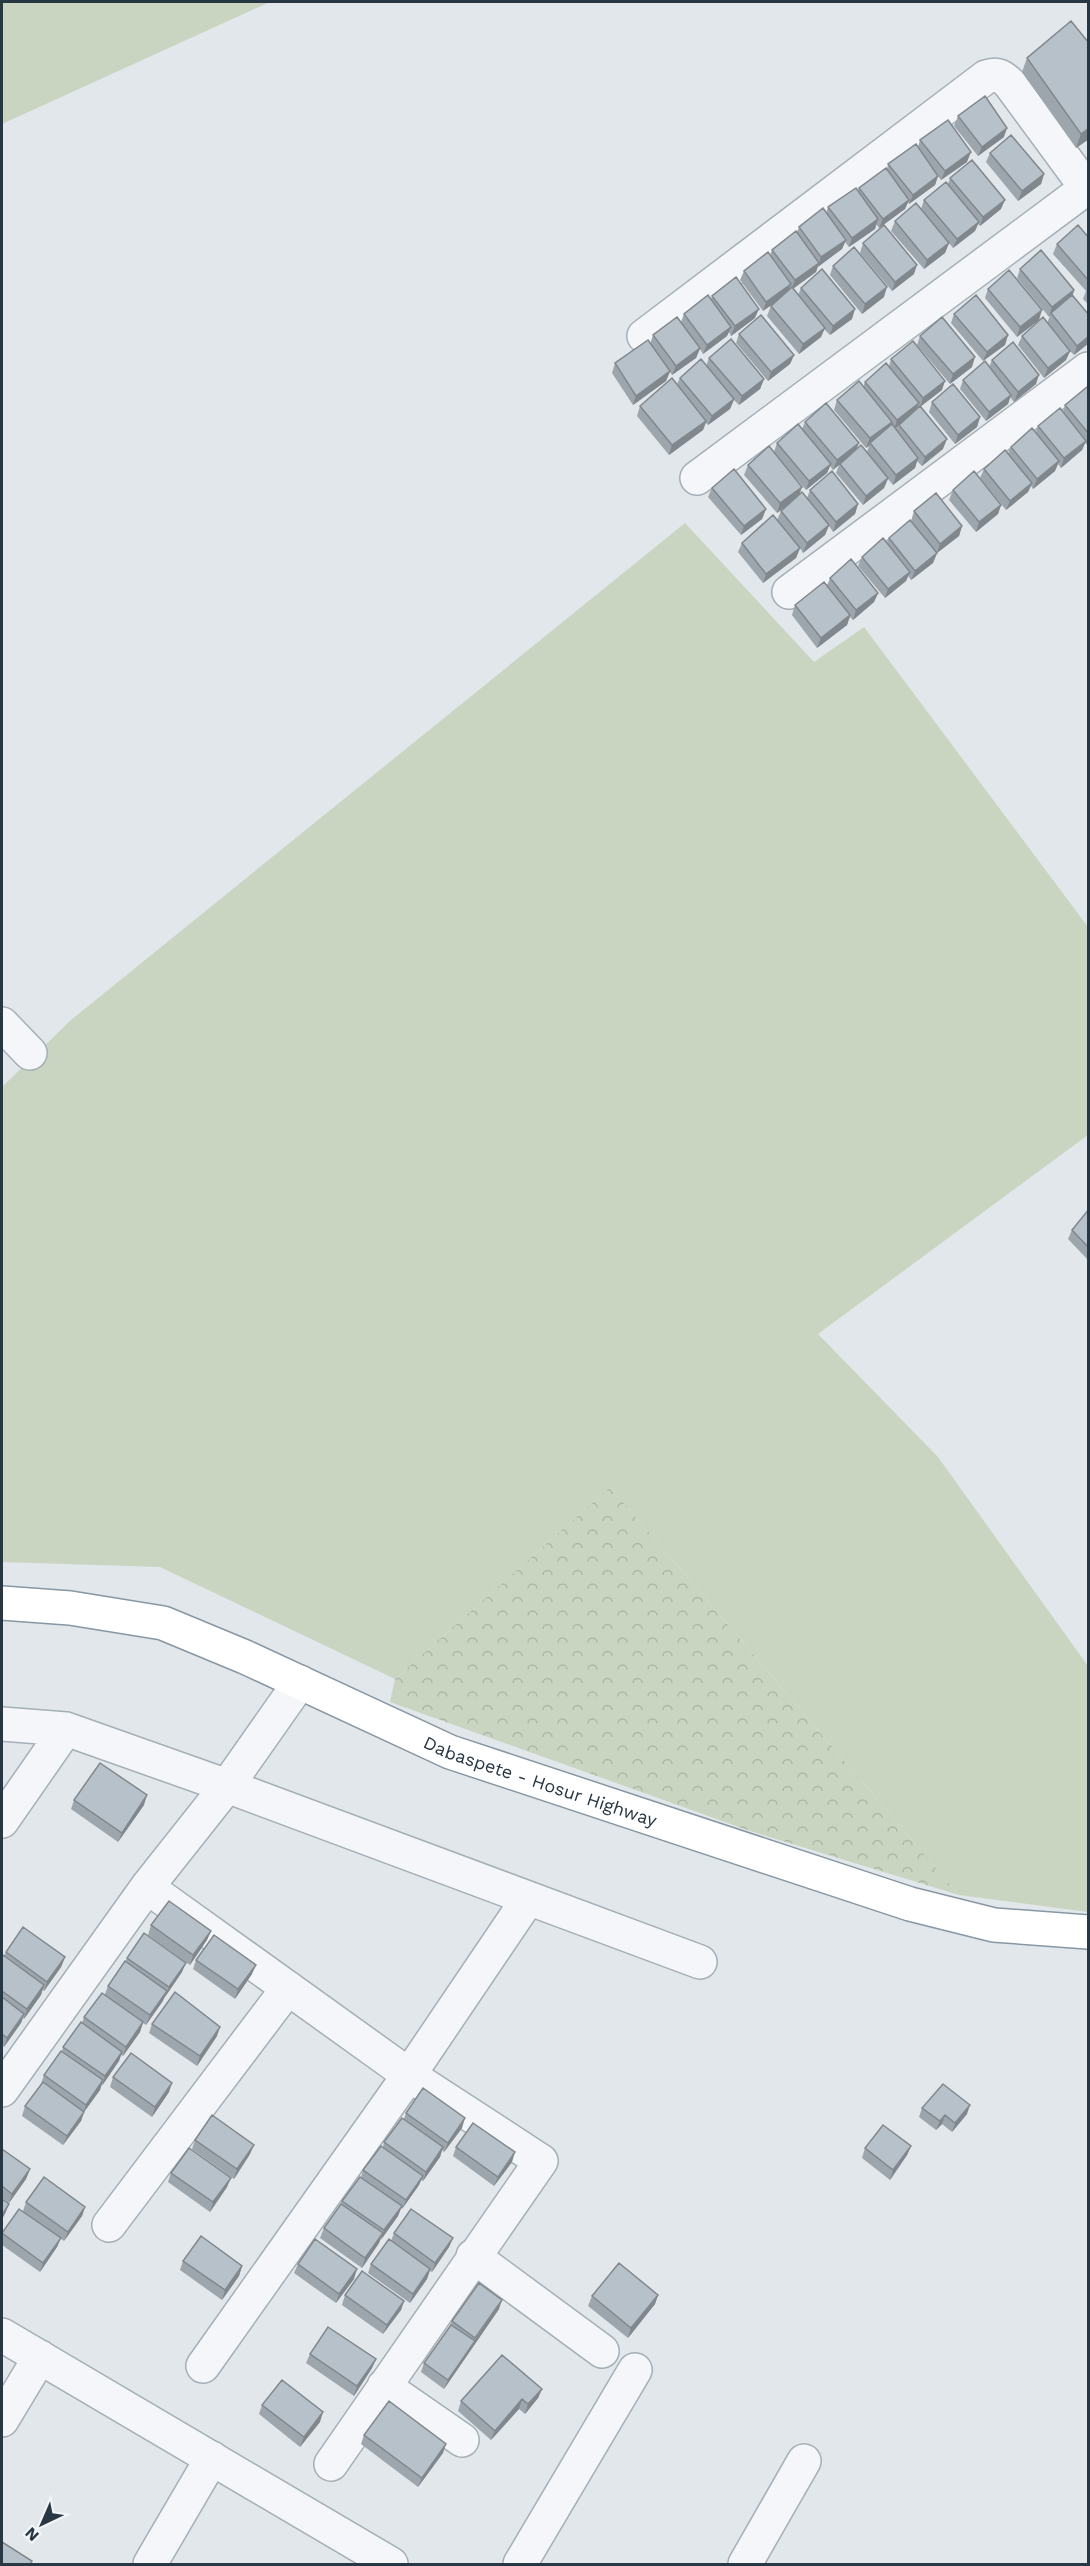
<svg xmlns="http://www.w3.org/2000/svg" width="1090" height="2566" viewBox="0 0 1090 2566" font-family="'Work Sans',sans-serif">
<defs>
<pattern id="forest-crowns" width="20" height="18" patternUnits="userSpaceOnUse" patternTransform="scale(1.5)"><rect width="20" height="18" fill="#cad5c1"/><path d="M2 6a3 3 0 1 1 6 0M12 15a3 3 0 1 1 6 0" fill="none" stroke="#aeb7a7"/></pattern>
</defs>
<rect width="100%" height="100%" fill="#e1e7eb"/>
<path fill="#cad5c1" d="M2,2h268l-268,122z
M685,523l129,139 50,-35 224,300v208l-270,199 120,123 150,209v246l-129,-17 -349,-408 -215,192 -235,-112 -158,-5v-475l69,-67z"/>
<path fill="url(#forest-crowns)" d="M610,1487l349,408 -209,-64 -360,-129 5,-23z"/>
<g fill="none" stroke-linecap="round" stroke-linejoin="round">
<defs>
<path id="minor" d="M644,336l342,-259c11,-4 16,-1 24,7l78,106
M697,478l391,-291
M789,592l299,-223
M2,1024l28,29
M2,1724l64,5 161,57 473,176
M2,1821l64,-92
M147,1887l262,188 132,86 -210,303
M2,2090l145,-203 80,-101 73,-104
M109,2225l179,-237
M473,2256l129,95
M2,2335l389,229
M203,2366l206,-291 119,-176
M384,2386l78,54
M2,2420l38,-63
M150,2564l62,-106
M520,2564l115,-194
M745,2564l59,-103"/>
<g id="highway">
<path id="s1" d="M2,1603l68,5 93,15 82,34 205,95 460,152 84,21 94,7"/>
</g>
</defs>
<use href="#minor" stroke="#a5afb6" stroke-width="36"/>
<use href="#highway" stroke="#8797a3" stroke-width="36"/>
<use href="#minor" stroke="#f4f6f9" stroke-width="33"/>
<use href="#highway" stroke="#fff" stroke-width="33"/>
</g>
<path fill="#9da6ad" d="M1027,58l62,81 -13,9 -54,-76z
M958,116l46,21 -26,19 -24,-30z
M920,140l47,22 -26,18 -3,-4 -3,9 -26,19 -1,-2 -3,7 -26,19 -3,-4 -1,5 -26,18 -4,-5 -3,7 -24,17 -2,6 -23,17 5,6 3,-7 51,31 -22,16 -6,-6 -3,8 -22,17 -32,-38 4,-10 3,-3 -11,8 -23,-31 4,-9 26,-16 2,-5 25,-18 2,-5 27,-14 2,-6 30,-17 1,-2 28,-19 1,-5 30,-17z
M990,153l54,21 -3,10 -23,17 -32,-39z
M950,178l51,31 -21,17 -2,-2 -3,7 -22,17 -4,-5 -4,10 -21,16 -33,-38 4,-10 26,-12 3,-9 24,-16z
M1089,238v67l-6,-6 3,-8 -33,-37 4,-10z
M863,243l51,31 -22,17 -32,-38z
M833,266l51,31 -22,17 -32,-39z
M1020,269l54,21 -1,5 16,20v28l-15,12 -4,-4 -4,9 -22,18 -26,-33 4,-9 25,-13 3,-7 -1,1 -32,-39z
M988,289l51,31 -22,17 -32,-39z
M712,296l43,22 -24,18 -2,-4 -2,4 -24,18 -3,-5 -4,9 -24,17 -2,-3 -4,9 -33,24 -21,-32 3,-10 35,-19 3,-9 28,-13 3,-8 27,-15z
M954,314l54,21 -3,10 -22,16 -32,-38z
M739,334l55,21 -4,9 -22,17 -32,-38z
M920,336l52,31 -22,17 -33,-39z
M709,358l55,21 -4,10 -21,16 -5,-5 -4,9 -22,16 -2,-2 -3,7 -34,25 -32,-39 3,-10 37,-22 3,-6 26,-12z
M891,359l51,31 -21,16 22,43 -21,17 -5,-5 -2,7 -22,17 -5,-6 -4,9 -21,17 -27,-32 3,-8 -6,5 -3,-4 -3,7 -21,17 -21,-24 14,29 8,3 3,-8 48,14 -3,10 -22,18 -4,-6 -4,9 -22,18 -3,-5 -4,10 -33,25 -25,-31 4,-9 35,-23 4,-9 10,-9 -14,11 -33,-38 4,-10 26,-13 3,-9 25,-14 3,-7 52,27 10,3 2,-6 -3,2 -32,-38 3,-10 26,-13 2,-5 24,-16z
M992,360l44,24 -22,18 -4,-5 -2,7 -22,17 -26,-32 3,-9 26,-13z
M1089,389v58l-4,-4 -3,7 -21,18 -3,-4 -3,7 -22,18 -2,-3 -3,6 -22,18 -26,-32 4,-9 24,-16 3,-6 25,-15 2,-6 25,-14 2,-7z
M932,402l48,15 -3,10 -22,17 -26,-32z
M712,488l54,21 -4,10 -21,16 -33,-38z
M953,490l48,15 -3,9 -22,18 -27,-32z
M914,511l48,15 -3,10 -22,17 -4,10 -22,17 -3,-4 -2,5 -21,17 -27,-32 4,-9 25,-14 2,-5 22,-17z
M830,578l48,15 -4,9 -21,18 -3,-3 -3,8 -30,23 -25,-33 3,-10 32,-19z
M1089,1209v52l-21,-22 4,-9z
M74,1800l70,5 -26,37 -47,-33z
M151,1925l60,6 -4,9 -17,25 -42,-30z
M6,1952l59,5 -4,10 -17,24 -2,-1 -1,5 -17,24 -1,-1 -2,5 -17,24 -1,-1 -1,3v-92l2,-1z
M127,1958l55,14 -36,53 -3,-2 -3,9 -17,24 -2,-1 -2,6 -18,25 -1,4 -16,22 -3,9 -18,24 -41,-29 3,-10 16,-22 3,-9 18,-24 1,-4 19,-24 2,-6 21,-23 3,-8 17,-24z
M196,1960l56,14 -17,25 -42,-30z
M152,2024l65,12 -20,30 -48,-33z
M113,2077l56,15 -17,25 -42,-30z
M922,2108l45,6 -15,18 -10,-8 -6,6 -17,-13z
M406,2113l56,15 -18,24 -2,-2 -2,7 -17,24 -2,-1 -2,5 -17,24 -1,-1 -3,8 -18,24 -1,3 -17,25 -42,-30 4,-10 17,-24 1,-3 19,-24 2,-7 20,-23 1,-5 20,-23z
M195,2140l55,14 -16,25 -42,-30z
M911,2146l-4,9 -17,25 -28,-22 3,-10z
M456,2147l56,15 -18,24 -41,-30z
M2,2149l28,20 -4,10 -17,24 -7,-5z
M171,2173l56,14 -17,25 -42,-30z
M26,2202l59,5 -3,9 -18,25 -4,-3 -3,9 -17,25 -38,-27v-12l21,-22z
M394,2233l59,5 -4,9 -17,25 -2,-1 -3,8 -17,24 -42,-30 3,-9 20,-23z
M183,2261l59,5 -3,10 -17,24 -42,-30z
M298,2264l56,15 -18,24 -42,-30z
M345,2295l59,6 -3,9 -18,24 -41,-29z
M658,2295l-3,9 -27,34 -40,-32 4,-10z
M499,2309l-55,80 -23,-17 3,-9 25,-36 3,-6z
M310,2354l66,5 -4,9 -18,28 -48,-33z
M542,2389l-4,9 -13,16 -6,-5 -28,31 -33,-29 3,-10z
M262,2405l58,17 -20,25 -41,-33z
M364,2435l79,18 -25,34 -57,-43z"/>
<path fill="#80878d" d="M1007,128l-3,9 -26,19 4,-9z
M1089,128v11l-13,9 5,-14z
M971,152l-4,10 -26,18 4,-9z
M1044,174l-3,10 -23,17 4,-10z
M938,176l-3,9 -26,19 4,-9z
M909,200l-4,9 -26,19 4,-9z
M1005,200l-4,9 -21,17 3,-9z
M878,219l-3,10 -26,18 3,-9z
M979,222l-4,9 -22,17 4,-9z
M846,240l-4,9 -24,18 3,-10z
M949,243l-4,10 -21,16 3,-9z
M819,263l-3,9 -25,18 4,-10z
M917,265l-3,9 -22,17 3,-9z
M791,284l-4,10 -24,17 3,-9z
M887,287l-3,10 -22,17 3,-10z
M1074,290l-3,10 -20,13 -2,4 3,-10z
M759,309l-4,9 -24,18 4,-10z
M855,309l-3,10 -22,16 3,-9z
M1042,310l-3,10 -22,17 3,-10z
M731,327l-4,9 -24,18 4,-9z
M825,328l-4,9 -22,17 4,-10z
M1008,335l-3,10 -22,16 4,-9z
M1089,336v7l-15,12 3,-9z
M700,348l-4,10 -24,17 4,-9z
M1070,351l-4,9 -22,18 4,-10z
M794,355l-4,9 -22,17 3,-9z
M975,357l-3,10 -22,17 3,-10z
M670,371l-4,10 -33,24 3,-9z
M1039,375l-3,9 -22,18 4,-10z
M764,379l-4,10 -21,16 3,-9z
M945,381l-3,9 -22,17 3,-9z
M1011,395l-3,9 -22,17 3,-9z
M734,399l-4,10 -22,16 4,-9z
M919,403l-4,9 -21,17 3,-9z
M980,417l-3,10 -22,17 3,-9z
M706,421l-3,9 -34,25 3,-10z
M892,422l-4,9 -18,12 -1,3 -3,2 4,-10z
M947,439l-4,10 -21,17 3,-9z
M1086,441l-4,9 -21,18 3,-10z
M859,443l-4,10 -15,11 -1,1 -6,5 4,-10z
M918,458l-3,10 -22,17 3,-10z
M1059,461l-4,10 -22,18 4,-10z
M831,464l-4,9 -21,17 3,-9z
M888,478l-4,10 -21,17 3,-9z
M1032,483l-4,9 -22,18 4,-9z
M802,487l-3,9 -22,17 3,-10z
M858,504l-3,10 -22,18 3,-10z
M1001,505l-3,9 -22,18 3,-10z
M766,509l-4,10 -21,16 3,-9z
M829,525l-4,10 -22,18 4,-10z
M962,526l-3,10 -22,17 3,-9z
M800,548l-4,10 -33,25 3,-9z
M937,553l-4,10 -22,17 4,-9z
M910,572l-4,9 -21,17 3,-9z
M878,593l-4,9 -21,18 3,-10z
M850,615l-3,10 -30,23 4,-10z
M147,1795l-3,10 -26,37 4,-9z
M211,1931l-4,9 -17,25 3,-10z
M65,1957l-4,10 -17,24 3,-9z
M186,1963l-4,9 -17,25 4,-10z
M256,1965l-4,9 -17,25 3,-10z
M44,1985l-3,10 -17,24 3,-10z
M167,1991l-4,10 -17,24 4,-10z
M24,2014l-3,9 -17,24 3,-9z
M143,2022l-3,10 -17,24 3,-9z
M220,2027l-3,9 -20,30 3,-10z
M122,2052l-3,9 -17,25 3,-10z
M103,2080l-3,10 -16,22 -3,9 -18,24 4,-9 16,-22 3,-9z
M172,2083l-3,9 -17,25 3,-10z
M970,2105l-3,9 -15,18 3,-9z
M945,2115l-3,9 -6,6 4,-9z
M465,2118l-3,10 -18,24 4,-9z
M254,2145l-4,9 -16,25 3,-10z
M911,2146l-4,9 -17,25 3,-10z
M443,2147l-3,10 -17,24 3,-9z
M515,2152l-3,10 -18,24 4,-9z
M30,2169l-4,10 -17,24 3,-9z
M423,2176l-4,9 -17,24 4,-9z
M231,2178l-4,9 -17,25 3,-10z
M9,2204l-4,10 -3,5v-4z
M402,2206l-4,10 -17,24 3,-10z
M85,2207l-3,9 -18,25 4,-9z
M383,2233l-4,10 -17,25 3,-10z
M61,2238l-4,9 -17,25 3,-9z
M453,2238l-4,9 -17,25 3,-9z
M242,2266l-3,10 -17,24 3,-10z
M357,2269l-3,10 -18,24 3,-9z
M430,2269l-3,10 -17,24 3,-9z
M658,2295l-3,9 -27,34 3,-10z
M502,2300l-3,9 -55,80 4,-9z
M404,2301l-3,9 -18,24 4,-9z
M376,2359l-4,9 -18,28 3,-10z
M542,2389l-4,9 -13,16 3,-10z
M522,2399l-3,10 -28,31 4,-9z
M323,2412l-3,10 -20,25 4,-10z
M446,2444l-3,9 -25,34 4,-9z"/>
<path fill="#b7c1c9" stroke="#80878d" stroke-width="1.5" d="M1071,21l18,22v85l-8,6 -54,-76z
M985,96l22,32 -25,19 -24,-31z
M948,120l23,32 -26,19 -25,-31z
M1011,135l33,39 -22,17 -32,-38z
M916,144l22,32 -25,19 -25,-31z
M972,160l33,40 -22,17 -33,-39z
M886,168l23,32 -26,19 -24,-31z
M946,182l33,40 -22,17 -33,-39z
M856,188l22,31 -26,19 -24,-31z
M916,203l33,40 -22,17 -32,-39z
M823,208l23,32 -25,17 -22,-30z
M884,225l33,40 -22,17 -32,-39z
M1078,225l11,13v43l-32,-37z
M796,231l23,32 -24,17 -23,-30z
M854,247l33,40 -22,17 -32,-38z
M1041,250l33,40 -22,17 -32,-38z
M768,252l23,32 -25,18 -22,-31z
M822,269l33,40 -22,17 -32,-38z
M1009,270l33,40 -22,17 -32,-38z
M736,277l23,32 -24,17 -23,-30z
M792,287l33,41 -22,16 -32,-38z
M708,295l23,32 -24,18 -23,-31z
M976,295l32,40 -21,17 -33,-38z
M1072,295l17,20v21l-12,10 -26,-33z
M761,315l33,40 -23,17 -32,-38z
M677,317l23,31 -24,18 -23,-31z
M942,317l33,40 -22,17 -33,-38z
M1043,317l27,34 -22,17 -26,-32z
M731,339l33,40 -22,17 -33,-38z
M648,340l22,31 -34,25 -21,-33z
M913,341l32,40 -22,17 -32,-39z
M1013,342l26,33 -21,17 -26,-32z
M701,359l33,40 -22,17 -32,-38z
M985,361l26,34 -22,17 -26,-32z
M886,363l33,40 -22,17 -32,-38z
M672,378l34,43 -34,24 -32,-39z
M859,381l33,41 -22,16 -33,-38z
M953,384l27,33 -22,18 -26,-33z
M1087,387l2,2v45l-24,-29z
M826,403l33,40 -22,17 -32,-38z
M920,406l27,33 -22,18 -26,-32z
M1060,408l26,33 -22,17 -26,-32z
M798,424l33,40 -22,17 -32,-38z
M892,424l26,34 -22,17 -26,-32z
M1032,428l27,33 -22,18 -26,-32z
M861,445l27,33 -22,18 -26,-32z
M769,446l33,41 -22,16 -32,-38z
M1005,450l27,33 -22,18 -26,-32z
M734,469l32,40 -22,17 -32,-38z
M832,471l26,33 -22,18 -26,-32z
M974,471l27,34 -22,17 -26,-32z
M802,492l27,33 -22,18 -26,-32z
M936,493l26,33 -22,18 -26,-33z
M773,515l27,33 -34,26 -24,-31z
M910,520l27,33 -22,18 -26,-33z
M883,538l27,34 -22,17 -26,-32z
M851,559l27,34 -22,17 -26,-32z
M824,582l26,33 -29,23 -26,-33z
M1089,1209v39l-17,-18z
M100,1763l47,32 -25,38 -48,-33z
M169,1901l42,30 -18,24 -42,-30z
M23,1927l42,30 -18,25 -41,-30z
M144,1933l42,30 -17,24 -42,-29z
M214,1935l42,30 -18,24 -42,-29z
M3,1955l41,30 -17,24 -25,-18v-34z
M125,1961l42,30 -17,24 -42,-29z
M175,1992l45,35 -20,29 -48,-32z
M102,1993l41,29 -17,25 -42,-30z
M2,1997l22,17 -17,24 -5,-4z
M81,2022l41,30 -17,24 -42,-29z
M61,2051l42,29 -17,25 -42,-30z
M131,2053l41,30 -17,24 -42,-30z
M43,2082l41,30 -17,24 -42,-30z
M943,2084l27,21 -15,18 -10,-8 -5,6 -18,-13z
M423,2088l42,30 -17,25 -42,-30z
M212,2115l42,30 -17,24 -42,-29z
M402,2118l41,29 -17,25 -42,-30z
M473,2123l42,29 -17,25 -42,-30z
M883,2125l28,21 -18,24 -28,-22z
M381,2146l42,30 -17,24 -43,-30z
M189,2148l42,30 -18,24 -42,-29z
M2,2149l28,20 -18,25 -10,-8z
M44,2177l41,30 -17,25 -42,-30z
M360,2177l42,29 -18,24 -42,-29z
M2,2199l7,5 -7,11z
M341,2204l42,29 -18,25 -41,-30z
M19,2209l42,29 -18,25 -41,-30z
M411,2209l42,29 -18,25 -41,-30z
M201,2236l41,30 -17,24 -42,-29z
M315,2239l42,30 -18,25 -41,-30z
M389,2239l41,30 -17,25 -42,-30z
M619,2263l39,32 -27,33 -39,-32z
M362,2271l42,30 -17,24 -42,-30z
M479,2283l23,17 -27,38 -23,-17z
M451,2325l24,16 -27,39 -24,-17z
M328,2327l48,32 -19,27 -47,-32z
M502,2355l40,34 -14,15 -6,-5 -27,32 -34,-30z
M282,2380l41,32 -19,25 -42,-32z
M389,2401l57,43 -24,34 -58,-43z
M2,2542l30,19 -2,4h-28z"/>
<g text-anchor="middle" dominant-baseline="central" stroke-width="4.5" stroke-linejoin="round" paint-order="stroke">
<g font-size="18" fill="#273744" stroke="#f1f5f8">
<text stroke="none"><textPath href="#s1" startOffset="572">Dabaspete - Hosur Highway</textPath></text>
</g>
</g>
<rect width="1090" height="2566" fill="none" stroke="#273744" stroke-width="6"/>
<g transform="translate(42 2524) rotate(224)" stroke="#f1f5f8" stroke-width="4.5" paint-order="stroke">
<path d="M0-4.5L10 22L0 15L-10 22Z" fill="#273744"/>
<text y="-9" font-size="16" font-weight="bold" text-anchor="middle" fill="#273744">N</text>
</g>
</svg>
